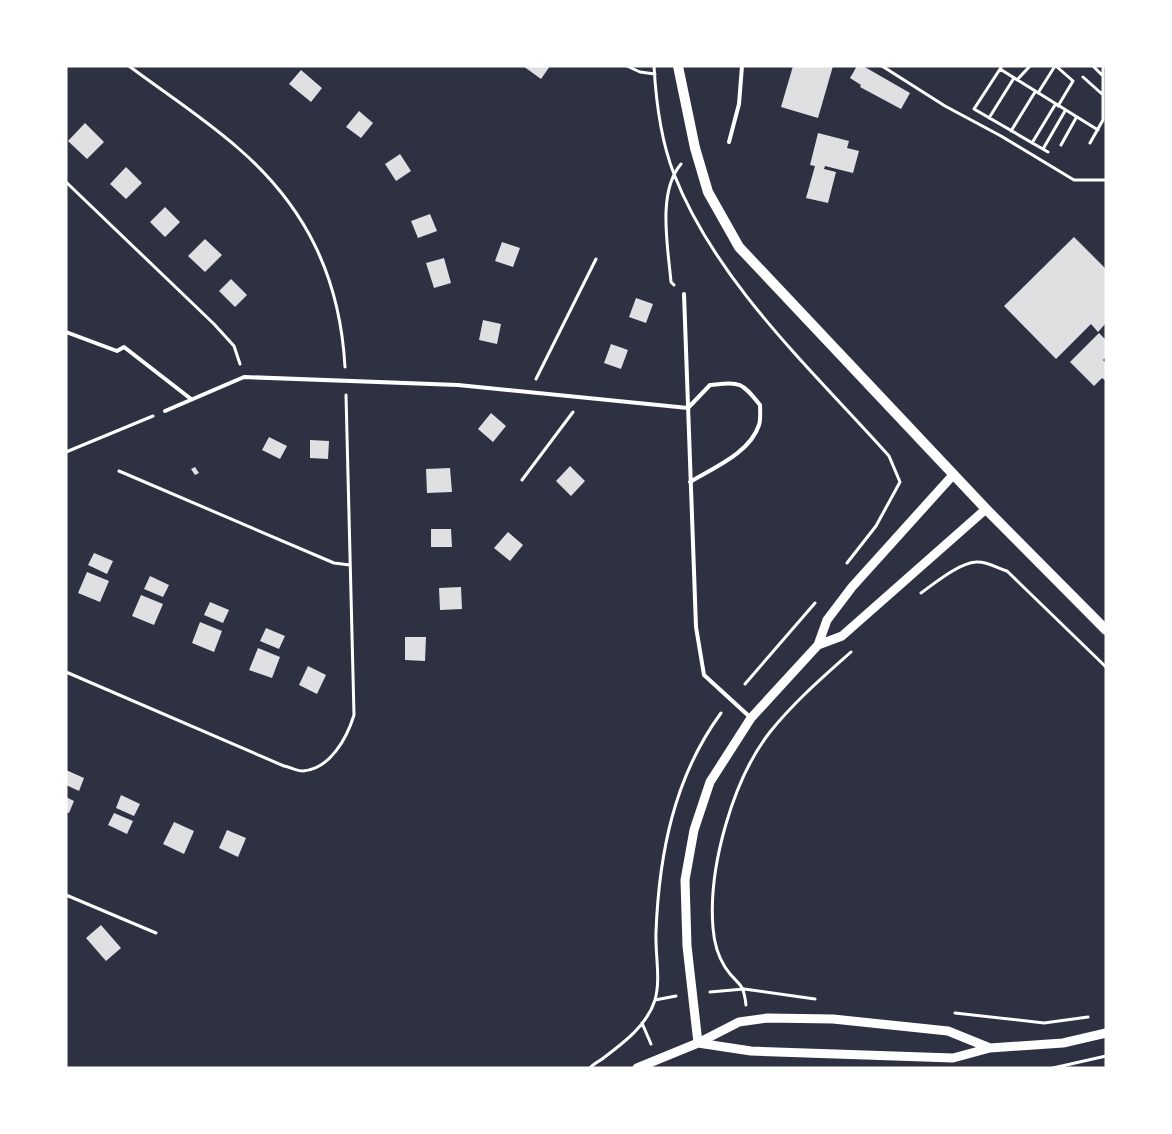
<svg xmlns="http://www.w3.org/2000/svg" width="1172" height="1134" viewBox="0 0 1172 1134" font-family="'Work Sans',sans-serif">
<rect width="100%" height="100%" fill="#2d3142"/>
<path fill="#e0e0e3" d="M523,66h27l-9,13z
M793,66h40l-15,52 -37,-11z
M857,66h6l47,27 -9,16 -41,-22 1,-2 -11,-7z
M301,70l21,18 -11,14 -22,-18z
M359,111l14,12 -12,15 -15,-11z
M85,123l19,19 -17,17 -19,-18z
M818,133l31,8 -2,7 12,3 -6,22 -28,-7 -1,3 12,3 -8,31 -22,-5 9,-32 -5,-1z
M400,154l11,17 -15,10 -11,-17z
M126,167l16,16 -16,16 -16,-15z
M165,207l15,15 -15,15 -15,-15z
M430,214l7,17 -19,7 -7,-17z
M1074,237l32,32v54l-8,9 -7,-8 -35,35 -52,-53z
M205,239l17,16 -17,17 -17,-16z
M502,242l18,6 -7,19 -18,-6z
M444,258l7,25 -17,5 -8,-25z
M231,279l16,16 -12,12 -16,-16z
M636,298l17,6 -7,19 -17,-6z
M483,320l18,4 -4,20 -18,-4z
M1099,333l7,7v17l-3,3 3,3v18l-4,-3 -8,8 -24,-24z
M611,344l17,6 -7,19 -17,-6z
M491,413l15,13 -13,16 -15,-13z
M269,437l18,9 -7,13 -18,-9z
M310,440l19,1 -1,18 -18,-1z
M570,466l15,15 -14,15 -15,-15z
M195,467l4,6 -4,2 -4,-6z
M450,468l2,24 -25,1 -1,-24z
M431,529h20l1,18h-21z
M508,532l15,13 -13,16 -16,-13z
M94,553l19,8 -6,13 -19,-9z
M87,572l22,9 -9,21 -22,-9z
M150,576l19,9 -6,12 -19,-8z
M461,587l1,22 -22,1 -1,-22z
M141,595l22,9 -9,21 -22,-9z
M210,602l19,8 -6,13 -19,-8z
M200,622l22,9 -8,21 -22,-9z
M266,628l19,8 -6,13 -19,-8z
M405,637h21l-1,24 -20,-1z
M258,648l22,9 -8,21 -23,-8z
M308,666l18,9 -9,19 -18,-9z
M66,770l18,8 -5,13 -13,-6z
M121,795l19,9 -6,12 -18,-8z
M66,797l8,4 -5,12 -3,-1z
M114,813l19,8 -6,13 -19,-9z
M174,822l20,9 -10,23 -21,-10z
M227,830l19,8 -8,19 -19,-9z
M101,925l20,23 -15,13 -20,-23z"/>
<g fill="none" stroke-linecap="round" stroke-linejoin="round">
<path stroke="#fff" stroke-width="3" d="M129,66c36,27 75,52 109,82 68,59 102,129 107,219
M627,66l13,6 15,2
M654,66c2,36 7,75 20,108 42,108 139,197 215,282l11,26 -24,44 -29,37
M882,66l63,40 56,30 73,44h32
M1002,66l-28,43 74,43
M1056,66l17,15 -15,25
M1093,66l9,9
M1000,69l98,61
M1083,77l19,17
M1017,80l13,-14
M1038,93l17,-27
M989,118l25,-40
M1011,131l24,-39
M1032,143l23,-38
M1090,143l13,-23v-54
M1061,145l15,-27
M1043,149l22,-38
M66,182l148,142 20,22 6,18
M674,285l-3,-3c-3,-35 -14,-90 10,-118
M536,379l60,-120
M66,452l87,-36
M119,471l215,92 16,2
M522,480l51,-68
M921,593c14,-10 38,-30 55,-31 11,-1 21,6 31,9l99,96
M66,672l218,94c6,1 13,5 19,5 27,-2 44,-33 51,-56l-8,-320
M745,684l70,-81
M66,895l90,38
M710,992l34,-3 71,10
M655,1000l21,-4
M746,1005c-3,-26 -9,-19 -21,-38 -7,-11 -11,-26 -12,-39 -5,-61 20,-149 57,-196 24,-30 53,-55 81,-80
M955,1013l89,10 44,-6
M642,1023l9,21
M590,1068c3,-4 8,-6 12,-9 20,-15 45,-33 53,-59 6,-21 0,-46 1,-68 3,-78 18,-155 65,-219
M1053,1068l53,-12"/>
<path stroke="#fff" stroke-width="4" d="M729,142l10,-38 3,-38
M684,294l12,333 8,48 47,43
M66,332l51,19 7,-4 67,52
M688,408l22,-23c30,-3 31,-4 50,20 0,6 1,14 -1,20 -9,28 -46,43 -69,57
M165,411l79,-34 214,8 230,23"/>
<path stroke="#fff" stroke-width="9" d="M818,645l24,-9 144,-127
M698,1043l-11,-97 -2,-66 9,-50 16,-48 41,-64 67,-73 9,-25 25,-33 101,-112
M698,1043l53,8 202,7 37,-10 73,-5 43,-10
M637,1068l61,-25 41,-21 28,-4 66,1 115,12 42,17"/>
<path stroke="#fff" stroke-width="10" d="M678,66l17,82 13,44 31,55 247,262 120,121"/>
</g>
<rect width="1172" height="1134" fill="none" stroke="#ffffff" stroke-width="135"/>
</svg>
